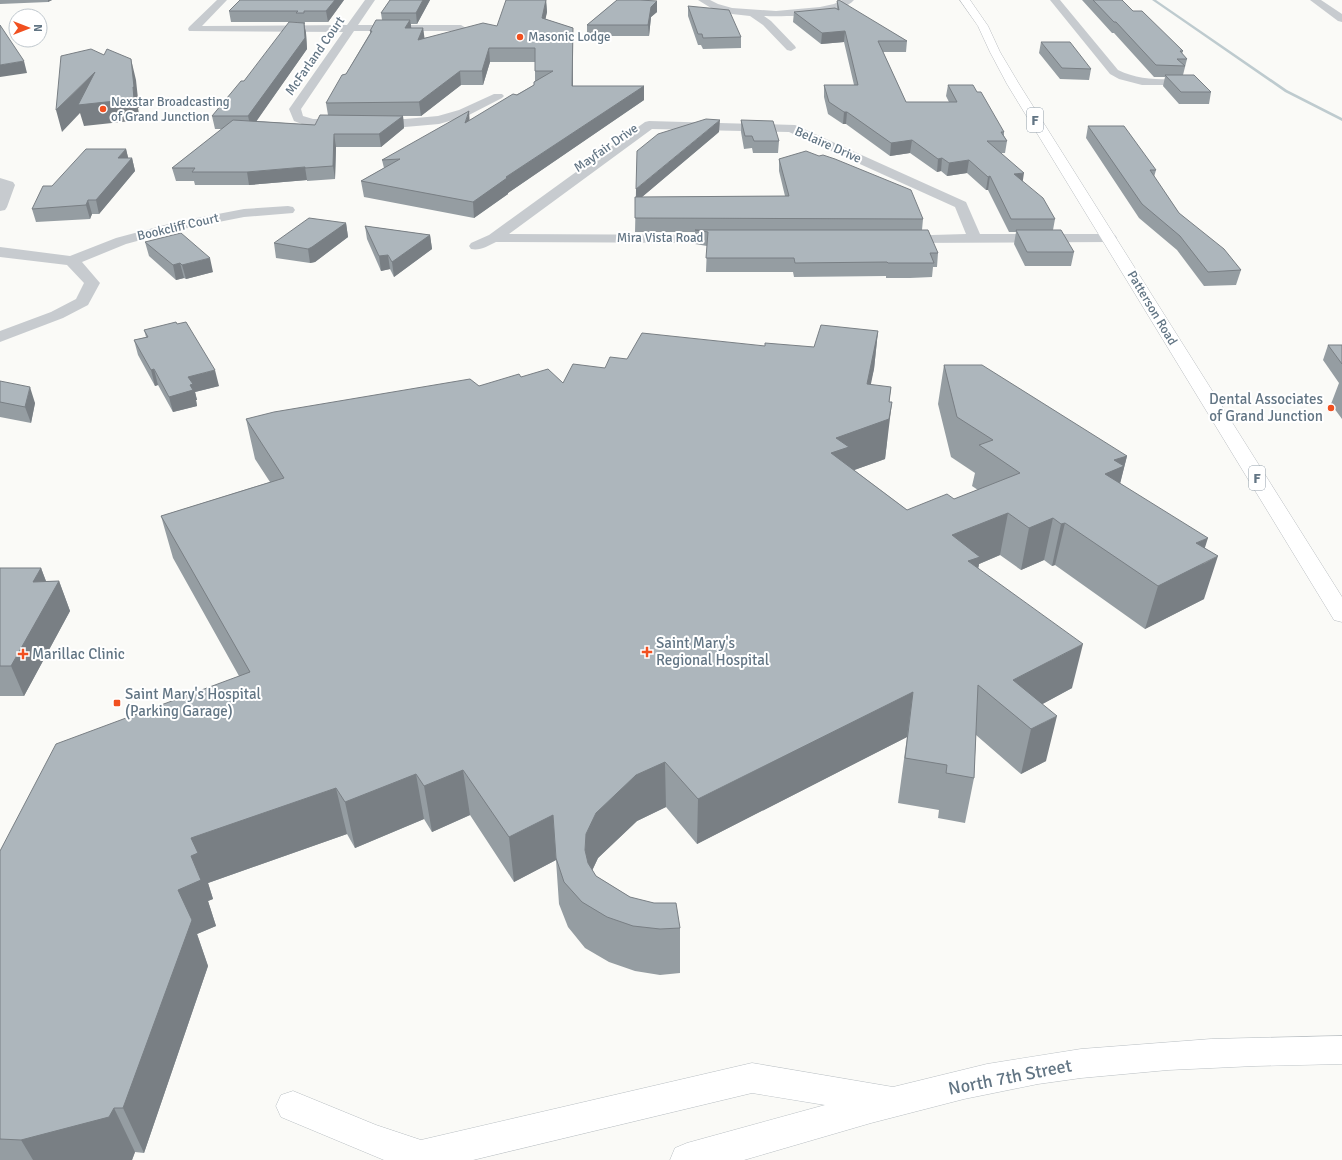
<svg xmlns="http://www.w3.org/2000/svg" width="1342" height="1160" viewBox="0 0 1342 1160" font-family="Signika,sans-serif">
<rect width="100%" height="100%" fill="#fafaf7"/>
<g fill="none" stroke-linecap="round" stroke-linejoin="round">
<path fill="#becbcf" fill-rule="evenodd" d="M1152,0h4l131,90 55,28v3l-57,-29z"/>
<defs>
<path id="secondary" d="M1342,1036v28l-87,2 -87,4 -87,8 -43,6 -74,15 -93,24 -127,37h-74l5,-12 12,-5 138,-38 -73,-12 -279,67h-89l-103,-43 -5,-11 5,-11 12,-4 83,34 45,15 331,-77 141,24 94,-23 94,-15 130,-10z"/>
<path id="primary" d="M960,0h10l18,26 12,26 19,32 323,513v25l-8,-2 -3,-5 -324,-531 -17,-32 -12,-26z"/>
</defs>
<use href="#secondary" stroke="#b9bfc3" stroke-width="1"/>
<use href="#primary" stroke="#babec2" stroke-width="1"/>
<path fill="#c7cbcf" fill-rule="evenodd" d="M217,0h10l-25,26 145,-1 18,-25h10l-17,25h103l5,3 -5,3h-107l-53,78 2,7 10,3h92l33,-3 21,-6 35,-16h8l2,2 -2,2 -35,18 -28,8 -34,3 -98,-1 -13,-5 -5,-12 54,-77 -154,-1 -1,-2 1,-2z
M698,0h12l8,4 14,4 44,3 44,-4 14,-3 8,-4h12c-14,16 -69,17 -90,16l7,5 24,25 1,2 -5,3 -4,-1 -24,-25 -13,-9 -18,-2 -21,-6z
M1050,0h10l58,70c24,12 50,9 76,9l4,1 2,2 -2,2 -4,1h-52l-23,-6 -9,-5z
M1310,0h11l21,14v8l-4,-1z
M649,121l146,4 171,77 14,32h130l5,1 2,3 -2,3 -5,1 -207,1 -5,-1 -2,-3 2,-3 68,-2 -11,-27 -166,-75 -137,-3 -143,105 215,1 5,1 2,3 -2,3 -5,1 -228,-1c-8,4 -16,9 -25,7l-2,-3 2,-3 18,-8 156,-113z
M0,178l13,4 2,3 -8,22 -2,3 -5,1z
M288,206l5,1 2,3 -2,3 -49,4 -66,13 -52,14 -44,18 18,21 -12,22 -25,13 -63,24v-11l51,-19 25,-13 8,-16 -17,-18 -67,-8v-10l70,9 46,-18 60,-16 68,-13z"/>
<use href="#secondary" fill="#fff" fill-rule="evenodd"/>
<use href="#primary" fill="#fff" fill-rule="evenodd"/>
</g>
<path fill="#959da2" d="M0,0h52l-4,2 -48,2z
M344,0l-16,22h-23v2h-1l2,9 1,16 -51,72 59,4 13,-10 -2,-12 20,-29 24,-41v-2l12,-11 -1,-7 9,-13h40l-13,24h-6v4h12l1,10 73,-12 49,-26 1,12 -2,7 28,9v58h71v14l-136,93v1l-34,24 -110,-21 -3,-16 23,-13 -2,-8 88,-40 64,-35 1,-4v-19h-45l-7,23h-22l-40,31h-18l1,12 -23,19h-45l-1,32 -28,2v-1l-58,5h-54l-1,-4h-18l-4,-13 50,-39h-7l-3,-13 32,-35 54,-58v-1h-67l-2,-11z
M617,0h31l9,12 -6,5 -2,19h-62v-11z
M1082,0h40l11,11 50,40 -1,3 5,5 -4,16 28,17 -2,12h-30l-16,-18 2,-9h-11l-40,-44h-2z
M837,1l70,40 -1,11h-23l23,50h43l-3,-6 2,-11 29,7 27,40v4l3,5 -2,12h-4l22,29 32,37 -2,11 21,22 -3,14h-46l-11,-22 2,-12h-7l-21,-42h-2l-19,-17 -20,3 -6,-5 -4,1 -27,-19 -20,3 -44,-32h-3l-15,-10 -4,-17v-12h30l-10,-43 -23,2 -28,-22 1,-10 43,-3z
M688,6l53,31v11l-38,1 -2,-4h-3l-10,-29z
M1041,42l50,27 -2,11 -29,-1 -21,-26z
M741,120l38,21 -1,12h-25l-1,-5 -8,1 -3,-17z
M1088,126l68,44 -2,7 25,36 62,57 -5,15 -32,1 -27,-36 -38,-32 -53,-80z
M719,132l-77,65 143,-1 -6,-25v-12l144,60 -1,11 16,23 -1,14h-4l-1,10 -22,1h-24v-2l-92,1 -1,-5h-87l1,-26 -12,-2v-12h-60l1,-43z
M126,149l2,9h4l3,13 -36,43h-7l-2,5 -54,3 -4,-13 20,-23z
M346,223l2,14 -33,25 -5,1 -34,-5 -2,-15z
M365,226l65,9 2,14 -38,28 -4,-8 -9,2 -14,-32z
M145,242l68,30 -27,7 -2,-1 -8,2 -27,-24z
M144,330l75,56 -24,6 2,8h-1l1,6 -24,6 -15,-27 -3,1 -17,-31 -4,-15 12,-3z
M878,331l-4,38 -4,15 19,18 -2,40 -2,17 -31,11 53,40 47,-11 24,-9 -6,-4 3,-13 -24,-16 -13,-53 6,-39 183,91 -7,27 84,65v51l-59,30 -90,-64 -3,1 -8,-6 -23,10 -21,-15 -21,9 -1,5 94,119 -30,16 4,57 -25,13 -45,-39 -2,43 -9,45 -27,-5 1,-8 -41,-7 9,-66 -210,107 -31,-37 -29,14 -39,37 -6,13 4,5 84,52v45l-20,2 -25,-4 -26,-9 -24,-14 -17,-21 -9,-23 -3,-44 -42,22 -44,-67 -38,17 -8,-13 -69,29 -8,-14 -139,49 5,16 -5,2 8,25 -19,8 11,32 -64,187 -9,-1 -3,8h-132v-309l239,-175 -66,-118 -12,-42 109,-34 -15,-23 -9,-40 233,-33 42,-9 42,6 42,-15 22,-9 138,-13 49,1z
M1328,345h14v74l-11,-15 8,-21 -16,-23z
M0,381l35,22 -4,20 -31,-6z
M0,568h41l5,13h13l11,30 -46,85h-24z"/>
<path fill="#797f84" d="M48,0h4l-4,2z
M335,0h9l-16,22 -2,-11z
M423,0h7l-13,24 -1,-11z
M546,0l1,12 -4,19 -1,-13z
M657,1v11l-6,5 -2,19 -1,-11 3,-18z
M410,20l2,12 -7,-4z
M304,23l2,10 1,16 -56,80 -3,-13z
M423,28l2,13 -7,-1z
M573,28v72l-1,-14z
M845,31l-1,11 -23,2 1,-11z
M489,48l1,14 -7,23 -1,-14z
M131,59l5,21 3,28h-1l2,12 -56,6 -4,-13 -18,19 -6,-22 39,-38 38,15z
M24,61l3,12 -27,4v-12z
M460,71l1,14 -40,31 -2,-14z
M644,86v14l-136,93v1l-34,24 -1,-16 33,-25z
M469,111l1,15 -5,-3z
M844,112h3l-1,12h-3z
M403,116l1,12 -23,19 -2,-13z
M720,120l-1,12 -83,70v-13z
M334,134l2,13 -1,32 -2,-13z
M912,140l-2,13 -20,3 1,-13z
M126,149l3,12 3,-3 3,13 -36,43 -3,-14 22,-42z
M942,158l-1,13 -4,1 1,-13z
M969,160l-2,13 -20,3 2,-13z
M305,167l2,13 -58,5 -2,-13z
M1024,173l-2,13 -8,-12z
M990,176l-2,14h-2l2,-13z
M88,200l4,14 -2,5 -4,-14z
M346,223l2,14 -33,25 -5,1 -2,-14z
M430,235l2,14 -38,28 -2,-15z
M388,255l2,14 -9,2 -2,-15z
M210,258l3,14 -27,7 -4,-14z
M180,263l4,15 -8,2 -3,-15z
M878,331l-4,38 -11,54 4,-39z
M154,369l4,16 -3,1 -4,-16z
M215,370l4,16 -24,6 2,8h-1l1,6 -24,6 -4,-15 19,-20z
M30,387l5,16 -4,20 -6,-16z
M891,387l-4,33 5,-18 -7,57 -39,14 -15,-20 5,-15z
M1127,456l-10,40 -12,-22 9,-14z
M1008,513l-8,42 -21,9 -7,36 -20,-65z
M1053,518l-9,42 -23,10 8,-42z
M1065,523l-10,42 -3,1 9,-42z
M1208,538l-9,28 19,-10 -14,43 -59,30 13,-43 38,-43z
M41,568l10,27 8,-14 11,30 -46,85 -13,-30 22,-84z
M1083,644l-11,44 -55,30 -4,-38z
M913,692l-6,45 -210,107 1,-45z
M1057,716l-11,45 -25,13 10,-45z
M665,762l1,45 -29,14 -39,37 -10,21 -3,-29 1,-16 10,-21 40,-38z
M463,770l7,45 -38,17 -8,-46z
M416,774l8,45 -69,29 -10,-46z
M336,788l11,46 -139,49 5,16 -5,2 8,25 -19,8 11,32 -64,187 -21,-45 55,-218 13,-34v-18z
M553,815l3,45 -42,22 -5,-45z
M114,1108l21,44 -3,8h-99l-12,-20z"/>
<path fill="#adb6bc" stroke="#797f84" d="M240,0h95l-9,11h-22v2h-8l2,-2h-69z
M390,0h33l-7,13h-35z
M506,0h40l-4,18 31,10 -1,58h72l-138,91 1,1 -34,24 -112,-21 39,-22 -18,1 87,-49 -4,12 48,-29 4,1 17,-10v-3l19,-11h-18v-23h-46l-7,23h-22l-41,31 -93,1 16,-28 4,-1 26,-43h-2l6,-11h34l-5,8h18l-5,12 65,-17 14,3z
M617,0h23l17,1 -6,6 -3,18h-61z
M839,0l68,41h-29l28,61h51l-9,-17h25l4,7h4l23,40h-3l6,9h-20l37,32 -10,1 29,24 12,21h-44l-21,-43 -2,1 -19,-17 -20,3 -7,-5 -4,1 -26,-19 -21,3 -44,-31h-3l-15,-10 -5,-17h34l-13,-54 -23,2 -28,-21 41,-4 4,2 -2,-9z
M1093,0h29l11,11h9l41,40h-3l7,8h-10l8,7 -29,-1 -40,-43h-2z
M688,6l41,4 12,27 -38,1 -1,-4h-4z
M289,22l15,1 1,15 -57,78h-36l29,-35h3z
M0,25l24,36 -24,4z
M1041,42h29l21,27 -29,-1z
M91,49l13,6 3,-6 24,10 3,28h-1l1,12 -56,6 17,-33 -39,38 5,-54z
M1165,75h29l17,17h-30z
M320,115l83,1 -24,18h-45l-1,32 -28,2v-1l-58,5h-55l3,-4h-23l61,-48 82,5z
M706,119l14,1 -84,69 1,-38 21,-17z
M741,120l32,1 6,20h-25l-2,-5h-7z
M1088,126h36l32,44h-6l29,43 45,36 17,21 -33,2 -28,-36 -38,-32z
M86,149h40l-8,9h14l-36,42h-8l-2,5 -54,4 11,-23h9z
M806,151l13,5 4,-1 12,4 76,31 12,29 -288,-1v-21l154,-1 -10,-37z
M309,218l37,5 -34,24 -4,2 -34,-6z
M365,226l65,9 -38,27 -4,-7 -9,1z
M695,230h233l10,23h-8l4,10h-46l-1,-1 -92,1 -1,-5h-88l2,-26z
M1016,230h45l13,22h-47z
M181,233l29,25 -28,7 -2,-2 -7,2 -28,-23z
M176,322l1,2 9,-2 29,48 -27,7 5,7 -3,1 3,5 -24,7 -15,-28 -3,1 -17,-30 14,-3 -4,-7z
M821,325l57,6 -11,53 24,3 -2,15h3l-3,17 -53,19 13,9 -18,6 76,57 40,-16 7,5 66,-26 -41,-28 14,-5 -36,-23 -13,-52h38l145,91 -13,4 10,6 -19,8 103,64 -12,5 22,13 -60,30 -93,-63 -4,1 -8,-6 -24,10 -21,-15 -56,22 28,22 -12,4 115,83 -70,36 44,36 -26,13 -53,-44 -4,93 -28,-5 1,-8 -42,-7 8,-66 -215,107 -33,-37 -29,13 -40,38 -10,21 -1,16 3,13 8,13 34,21 24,6h22l4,25 -20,1 -27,-3 -26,-9 -25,-15 -18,-20 -8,-24 -3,-43 -44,22 -46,-67 -39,16 -8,-12 -71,28 -9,-14 -145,50 7,15 -7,3 10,24 -23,10 14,30 -69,188h-9l-5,9 -88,23 -21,-1v-288l56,-107 194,-72 -89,-156 123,-38 -38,-59 28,-7 196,-33 9,7 40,-12 2,3 27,-8 15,14 10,-19 32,4 5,-11 17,2 15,-26 123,13v-3l49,4z
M1328,345h14v19z
M0,381l30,6 -5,20 -25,-5z
M0,568h41l-8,14 26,-1 -48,85h-11z"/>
<g fill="#f15020" stroke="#fff" stroke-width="1.5">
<circle cx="520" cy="37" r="4"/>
<circle cx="103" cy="109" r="4"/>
<circle cx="1331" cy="408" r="4"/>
<path d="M645 646h4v4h4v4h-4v4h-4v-4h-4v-4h4z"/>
<path d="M21 648h4v4h4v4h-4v4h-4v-4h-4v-4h4z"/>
<rect x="113" y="699" width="8" height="8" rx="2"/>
</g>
<g text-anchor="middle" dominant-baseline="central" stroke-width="4" stroke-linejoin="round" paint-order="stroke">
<g font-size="13" fill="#627584" stroke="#fff" text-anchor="start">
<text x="528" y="37">Masonic Lodge</text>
<text x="111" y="102">Nexstar Broadcasting<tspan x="111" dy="15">of Grand Junction</tspan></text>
</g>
<g font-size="13" fill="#627584" stroke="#fff">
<text transform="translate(315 56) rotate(-55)">McFarland Court</text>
<text transform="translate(828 145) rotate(24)">Belaire Drive</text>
<text transform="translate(606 148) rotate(-35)">Mayfair Drive</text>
<text transform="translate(178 227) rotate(-13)">Bookcliff Court</text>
<text x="660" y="238">Mira Vista Road</text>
<text transform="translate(1152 308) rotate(59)">Patterson Road</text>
</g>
<g fill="#fff" stroke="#919ea9" stroke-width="1">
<rect x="1027" y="108" width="16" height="24" rx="3"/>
<rect x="1249" y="466" width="16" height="24" rx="3"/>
</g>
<g font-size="14" font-weight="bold" fill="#627584">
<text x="1035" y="120">F</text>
<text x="1257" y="478">F</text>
</g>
<g font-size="15" fill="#627584" stroke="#fff" text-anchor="start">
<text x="1323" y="399" text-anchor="end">Dental Associates<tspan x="1323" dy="17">of Grand Junction</tspan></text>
<text x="656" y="643">Saint Mary's<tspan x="656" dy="17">Regional Hospital</tspan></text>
<text x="32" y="654">Marillac Clinic</text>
<text x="125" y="694">Saint Mary's Hospital<tspan x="125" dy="17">(Parking Garage)</tspan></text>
</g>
<g font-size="18" fill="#627584" stroke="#fff">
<text transform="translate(1010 1077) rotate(-11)">North 7th Street</text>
</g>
</g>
<g transform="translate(28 28) rotate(90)"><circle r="19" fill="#ffffff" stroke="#c0c8ce"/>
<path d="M0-3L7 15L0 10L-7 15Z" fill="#f15020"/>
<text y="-6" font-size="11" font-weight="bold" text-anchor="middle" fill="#627584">N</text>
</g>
</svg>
